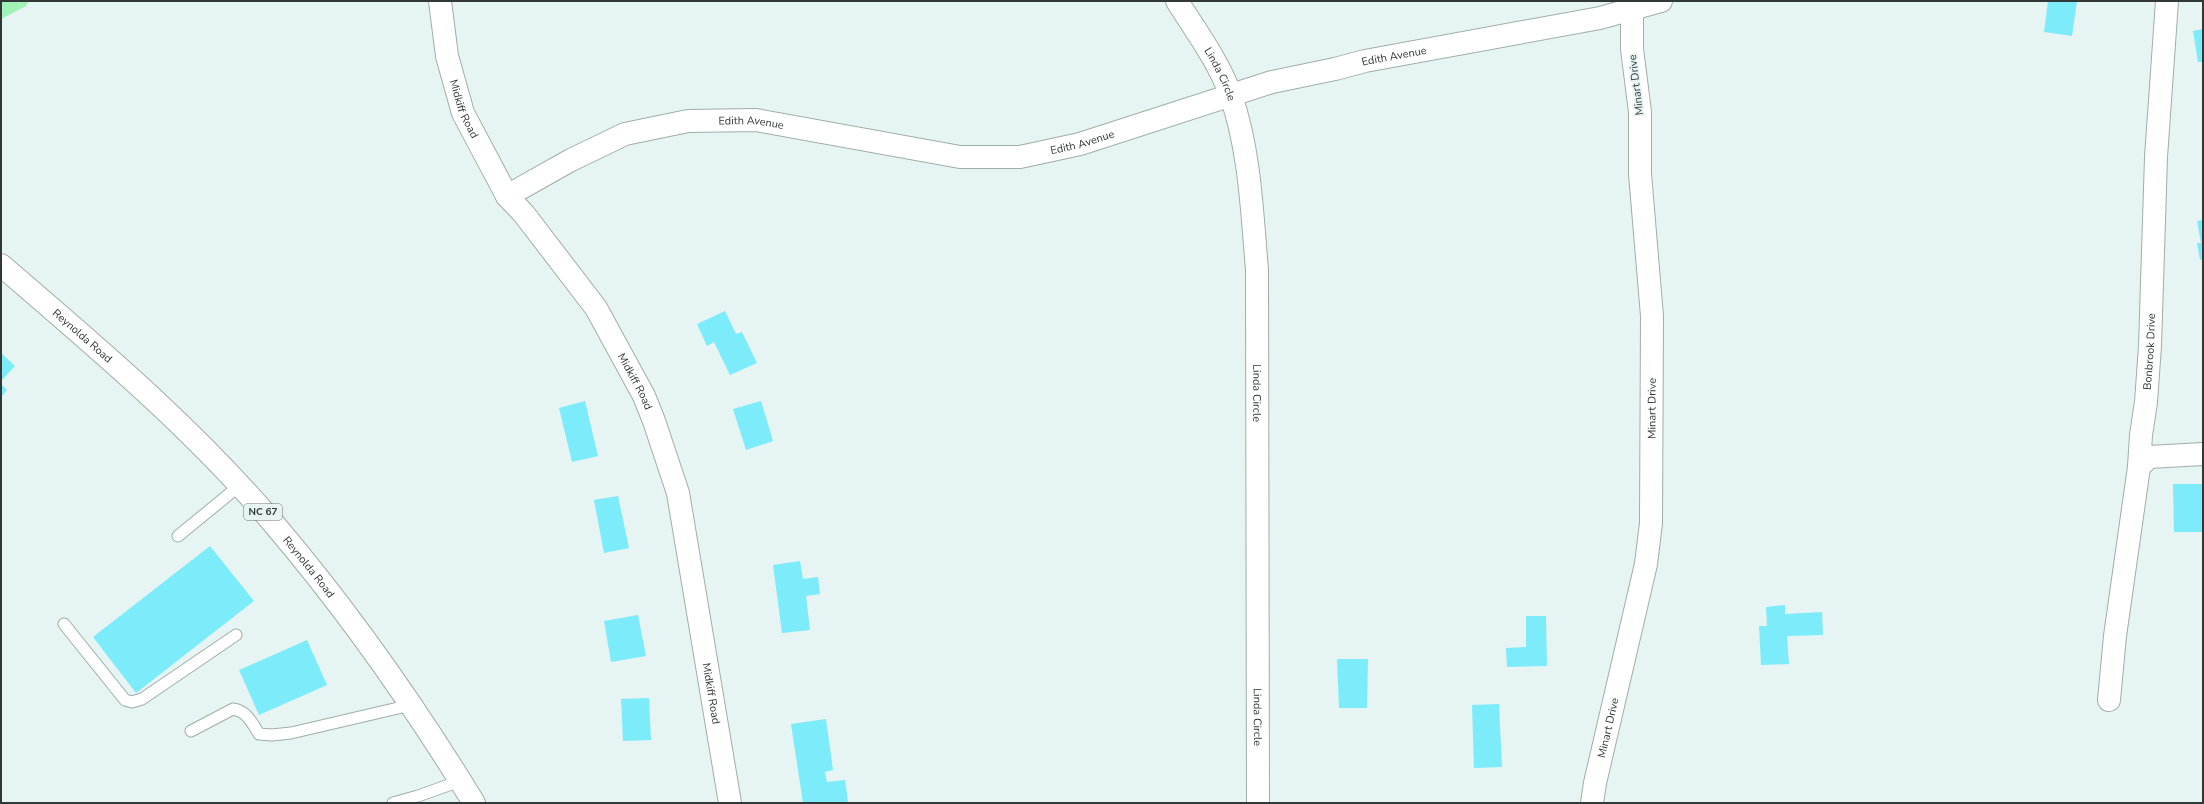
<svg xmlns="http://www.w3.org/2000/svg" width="2204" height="804" viewBox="0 0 2204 804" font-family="'Nunito Sans',sans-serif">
<rect width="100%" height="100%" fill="#e6f4f3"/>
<path fill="#a0f2b5" d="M1,1h28l-3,5 -25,13z"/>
<path fill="#7cebfa" d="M2048,1h29l-5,35 -28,-4z
M2203,29v33h-5l-5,-31z
M2203,220v39l-3,1 -3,-17h4l-4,-22z
M725,311l11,23 6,-2 15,31 -27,12 -16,-33 -7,4 -10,-22z
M1,353l14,13 -14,15z
M1,384l6,6 -6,7z
M585,401l13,55 -26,6 -13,-54z
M761,401l12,40 -27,9 -13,-41z
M2173,484h30v48h-29z
M618,496l11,52 -25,5 -10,-53z
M210,546l44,55 -118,92 -43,-56z
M800,561l3,18 15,-2 2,17 -14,2 4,34 -28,3 -9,-68z
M1785,605v9l37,-2 1,23 -36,1 2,28 -28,1 -2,-39h8l-1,-19z
M638,615l8,41 -35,6 -7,-41z
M1526,616h20l1,50 -40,1 -1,-19 20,-1z
M307,640l20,45 -68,30 -20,-45z
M1337,659h31l-1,49h-28z
M649,698l2,42 -28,1 -2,-42z
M1499,704l3,63 -28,1 -2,-63z
M826,719l7,51 -8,2 2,10 18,-2 3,22 -45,1 -12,-79z"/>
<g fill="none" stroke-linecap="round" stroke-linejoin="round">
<defs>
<path id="service" d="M178,536l61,-50
M64,624l61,76 7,2 10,-3 94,-64
M191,731l42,-22c14,2 19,14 26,25l13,1 19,-2 120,-28
M393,803l25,-7 42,-15"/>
<g id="minor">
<path id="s1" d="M440,1l7,55 16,57 44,83 17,18 72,94 48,88 10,25 24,72 52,310"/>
<path id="s2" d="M1177,1c19,30 42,61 54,95 19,55 21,116 26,174l1,533"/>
<path id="s3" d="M507,196l64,-36 54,-26 63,-13 68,-1 204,37h60l60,-13 192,-62 63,-13 30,-8 235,-43 61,-17"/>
<path d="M2139,467l10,-10 54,-3"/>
<path id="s4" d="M2109,700l6,-64 24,-169 2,-32 5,-33 4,-56 6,-189 11,-156"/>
<path id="s5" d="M1592,803l3,-20 51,-219 5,-41 1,-207 -12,-142v-62l-8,-63v-40"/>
</g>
<g id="primary">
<path id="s6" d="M1,265c94,81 192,163 273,259 74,87 140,181 200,279"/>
</g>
</defs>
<use href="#service" stroke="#9fadab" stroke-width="13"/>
<use href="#minor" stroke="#9fadab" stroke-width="24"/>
<use href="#primary" stroke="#9fadab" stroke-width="24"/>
<use href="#service" stroke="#fff" stroke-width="11"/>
<use href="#minor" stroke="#fff" stroke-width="22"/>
<use href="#primary" stroke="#fff" stroke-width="22"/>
</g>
<g text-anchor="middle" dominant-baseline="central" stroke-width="3.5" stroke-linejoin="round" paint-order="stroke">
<rect fill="#e6f4f3" stroke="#68706f" stroke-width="1" x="244" y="504" width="38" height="16" rx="3"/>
<g font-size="10" font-weight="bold" fill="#323837">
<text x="263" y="512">NC 67</text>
</g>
<g font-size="11" fill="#323837" stroke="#e6f4f3">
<text stroke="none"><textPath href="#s3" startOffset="921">Edith Avenue</textPath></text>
<text stroke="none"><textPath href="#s2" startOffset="85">Linda Circle</textPath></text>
<text transform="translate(1636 85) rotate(-97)">Minart Drive</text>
<text stroke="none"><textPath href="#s1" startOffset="111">Midkiff Road</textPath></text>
<text stroke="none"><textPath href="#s3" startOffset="261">Edith Avenue</textPath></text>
<text stroke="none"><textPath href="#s3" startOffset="597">Edith Avenue</textPath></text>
<text stroke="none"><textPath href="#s6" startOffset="108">Reynolda Road</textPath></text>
<text stroke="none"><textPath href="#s4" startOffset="351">Bonbrook Drive</textPath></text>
<text stroke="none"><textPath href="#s1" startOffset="435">Midkiff Road</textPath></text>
<text stroke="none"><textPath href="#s2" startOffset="409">Linda Circle</textPath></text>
<text stroke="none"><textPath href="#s5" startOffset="401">Minart Drive</textPath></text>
<text stroke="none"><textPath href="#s6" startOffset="432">Reynolda Road</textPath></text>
<text stroke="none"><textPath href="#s1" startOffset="758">Midkiff Road</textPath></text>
<text stroke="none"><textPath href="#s2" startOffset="733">Linda Circle</textPath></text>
<text stroke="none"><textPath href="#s5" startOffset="77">Minart Drive</textPath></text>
</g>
</g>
<rect width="2204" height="804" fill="none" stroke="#323837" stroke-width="4"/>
</svg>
